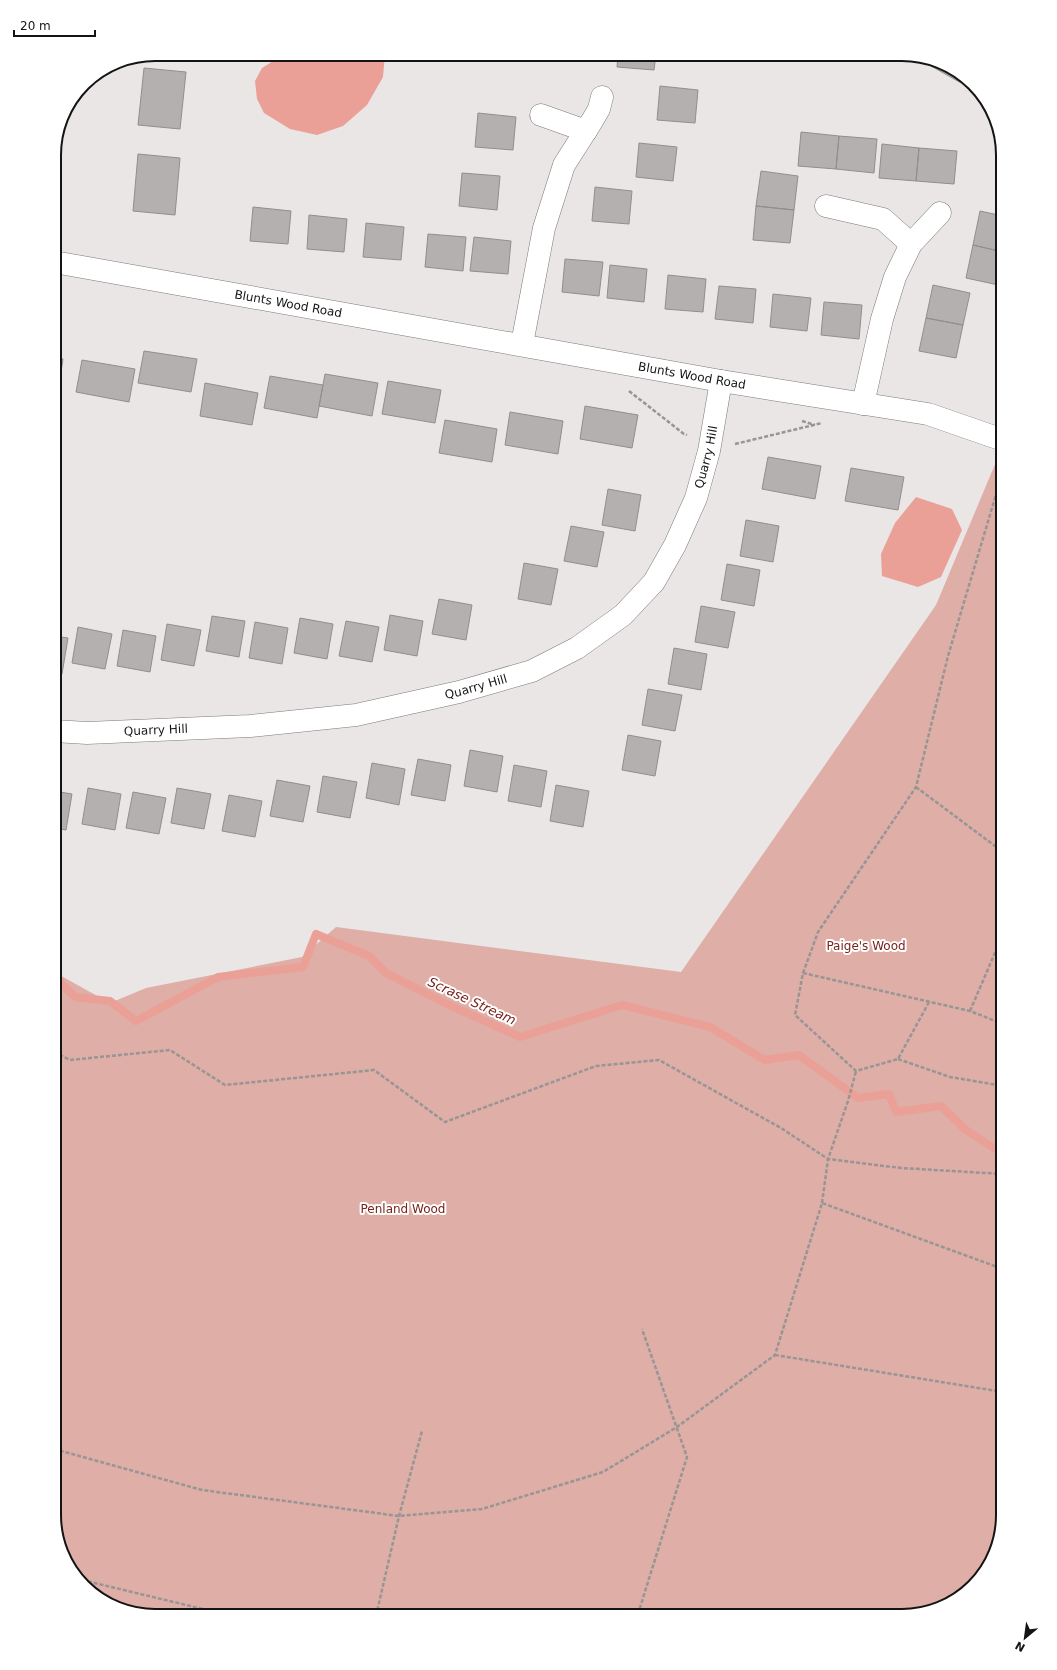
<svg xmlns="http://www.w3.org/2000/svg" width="1057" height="1670" viewBox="0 0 1057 1670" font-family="'DejaVu Sans',sans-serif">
<rect width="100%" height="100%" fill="#eae6e5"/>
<path fill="#deaea7" d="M1001,450h2v1066l-17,55 -39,35 -45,10h-754l-49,-17 -35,-39 -10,-45v-543l56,31 36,-15 156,-31 34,-30 345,45 255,-367z"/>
<path fill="#eaa096" d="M284,54h101l-2,23 -16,28 -24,21 -26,9 -27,-6 -26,-16 -7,-14 -2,-18 7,-13z
M916,497l36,12 10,21 -21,47 -23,10 -36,-11 -1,-22 14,-31z"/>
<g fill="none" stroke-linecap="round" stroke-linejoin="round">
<path stroke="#eaa096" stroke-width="8" d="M54,976l21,21 35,4 26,20 82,-44 85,-10 13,-33 53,22 17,17 63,32 71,32 102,-32 88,22 55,33 34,-5 59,43 31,-4 7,18 45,-6 25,24 37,24"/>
</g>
<path fill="#b4b0af" stroke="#918e8d" d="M566,54h38l-1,7 -37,-4z
M618,54h38l-2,16 -37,-3z
M923,59l35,12 7,8 -2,5 -41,-23z
M144,68l42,4 -6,57 -42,-4z
M660,86l38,4 -3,33 -38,-3z
M478,113l38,4 -3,33 -38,-3z
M801,132l38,4 -3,33 -38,-3z
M839,136l38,3 -3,34 -38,-4z
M639,143l38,4 -4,34 -37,-4z
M882,144l37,4 -3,33 -37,-3z
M919,148l38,3 -3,33 -38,-3z
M138,154l42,4 -5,57 -42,-4z
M761,171l37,5 -4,34 -38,-4z
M462,173l38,3 -3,34 -38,-4z
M595,187l37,4 -3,33 -37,-3z
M756,206l38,4 -4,33 -37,-3z
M253,207l38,4 -3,33 -38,-3z
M980,211l23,5v36l-30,-7z
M309,215l38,4 -3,33 -37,-3z
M366,223l38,4 -3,33 -38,-3z
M428,234l38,3 -3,34 -38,-4z
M474,237l37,4 -3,33 -38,-3z
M973,245l30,7v34l-37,-8z
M565,259l38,3 -4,34 -37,-4z
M610,265l37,4 -3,33 -37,-4z
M668,275l38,4 -3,33 -38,-3z
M933,285l37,8 -7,32 -37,-7z
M719,286l37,3 -3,34 -38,-4z
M773,294l38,4 -4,33 -37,-4z
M824,302l38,3 -3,34 -38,-4z
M926,318l37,7 -7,33 -37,-7z
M144,351l53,8 -6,33 -53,-9z
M54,357l9,2 -5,33 -4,-1z
M82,360l53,9 -6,33 -53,-10z
M325,374l53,9 -6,33 -53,-10z
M270,376l53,9 -6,33 -53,-10z
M388,381l53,9 -6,33 -53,-9z
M205,383l53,10 -6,32 -52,-9z
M585,406l53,9 -6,33 -52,-9z
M510,412l53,9 -5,33 -53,-9z
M445,420l52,9 -5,33 -53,-9z
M768,457l53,9 -6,33 -53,-10z
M851,468l53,9 -6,33 -53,-9z
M608,489l33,6 -6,36 -33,-6z
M746,520l33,6 -6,36 -33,-6z
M571,526l33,6 -7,35 -33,-6z
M524,563l34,6 -7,36 -33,-6z
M727,564l33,6 -6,36 -33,-6z
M439,599l33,6 -6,35 -34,-6z
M701,606l34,6 -7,36 -33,-6z
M390,615l33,6 -6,35 -33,-6z
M212,616l33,5 -6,36 -33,-6z
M300,618l33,6 -6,35 -33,-6z
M346,621l33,6 -7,35 -33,-6z
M255,622l33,6 -6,36 -33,-6z
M167,624l34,6 -7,36 -33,-6z
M78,627l34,7 -7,35 -33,-6z
M123,630l33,6 -6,36 -33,-6z
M54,636l14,2 -6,36 -8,-2z
M674,648l33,6 -6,36 -33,-6z
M648,689l34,6 -7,36 -33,-6z
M628,735l33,6 -6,35 -33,-6z
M470,750l33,6 -6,36 -33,-6z
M418,759l33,6 -6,36 -34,-6z
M372,763l33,6 -6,36 -33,-7z
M514,765l33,6 -6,36 -33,-6z
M323,776l34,6 -7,36 -33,-6z
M277,780l33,6 -7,36 -33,-6z
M556,785l33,6 -6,36 -33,-6z
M88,788l33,6 -6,36 -33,-6z
M177,788l34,6 -7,35 -33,-6z
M54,791l18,3 -6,36 -12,-2z
M133,792l33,6 -7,36 -33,-6z
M229,795l33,6 -7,36 -33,-6z"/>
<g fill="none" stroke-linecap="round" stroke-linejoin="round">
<defs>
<g id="minor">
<path d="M541,115l45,16"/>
<path d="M826,206l57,13 28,25 29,-31"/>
<path id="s1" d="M54,262l667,119 207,33 75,26"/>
<path d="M522,344l22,-116 20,-63 28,-44 7,-12 3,-12"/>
<path d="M863,404l19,-85 13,-42 16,-33"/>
<path id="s2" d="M54,731l33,2 163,-7 106,-11 103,-23 73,-21 45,-23 46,-33 31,-33 21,-37 21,-47 13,-47 12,-70"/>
</g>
</defs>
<use href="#minor" stroke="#7d7979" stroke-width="23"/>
<path stroke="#989594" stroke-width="2.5" stroke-dasharray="4 2" stroke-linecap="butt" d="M629,391l55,43 3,1
M802,421l13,4
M735,444l87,-21
M995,496l8,28
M916,787l87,65
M803,973l167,38 33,13
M929,1002l-31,57 -42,12 -61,-56 8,-42 15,-41 98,-145 32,-131 55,-185
M970,1011l33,-77
M54,1052l16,8 100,-10 55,35 149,-15 71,52 151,-56 63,-6 122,68 47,31 73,9 102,6
M898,1059l52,18 53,9
M822,1203l6,-44 20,-58 8,-30
M775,1355l228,37
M54,1449l148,41 197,26 83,-7 121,-37 74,-45 98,-72 47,-152 181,66
M82,1580l150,36
M376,1616l23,-100 23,-85
M632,1616l6,-2 49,-157 -45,-128"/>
<use href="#minor" stroke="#fff" stroke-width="22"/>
</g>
<g text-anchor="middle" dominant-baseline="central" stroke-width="4" stroke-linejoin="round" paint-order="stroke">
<g font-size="12" fill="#151414" stroke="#fff">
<text stroke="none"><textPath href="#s1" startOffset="238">Blunts Wood Road</textPath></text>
<text stroke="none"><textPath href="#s1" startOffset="648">Blunts Wood Road</textPath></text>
<text stroke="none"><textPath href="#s2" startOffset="773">Quarry Hill</textPath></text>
<text stroke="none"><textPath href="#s2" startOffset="426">Quarry Hill</textPath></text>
<text stroke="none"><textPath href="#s2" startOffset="102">Quarry Hill</textPath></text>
</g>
<g font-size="12" fill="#78231c" stroke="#fff">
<text x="866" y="946">Paige's Wood</text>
<text x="403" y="1209">Penland Wood</text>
</g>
<g font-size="13" font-style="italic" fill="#78221c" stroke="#fff">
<text transform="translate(472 1001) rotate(25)">Scrase Stream</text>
</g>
</g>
<path d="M0 0H1057V1670H0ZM155 61H902A94 94 0 0 1 996 155V1515A94 94 0 0 1 902 1609H155A94 94 0 0 1 61 1515V155A94 94 0 0 1 155 61Z" fill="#fff" fill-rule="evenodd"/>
<path fill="none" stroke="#151414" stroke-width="2" d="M155 61H902A94 94 0 0 1 996 155V1515A94 94 0 0 1 902 1609H155A94 94 0 0 1 61 1515V155A94 94 0 0 1 155 61Z"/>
<g transform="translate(1025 1638) rotate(209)" stroke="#ffffff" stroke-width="3" paint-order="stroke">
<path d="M0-3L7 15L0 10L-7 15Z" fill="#151414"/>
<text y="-6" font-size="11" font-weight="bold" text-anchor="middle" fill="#151414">N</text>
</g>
<path d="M14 30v6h81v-6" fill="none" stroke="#151414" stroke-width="2"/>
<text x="20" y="30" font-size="12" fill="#151414" stroke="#ffffff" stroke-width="3" paint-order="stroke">20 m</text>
</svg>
